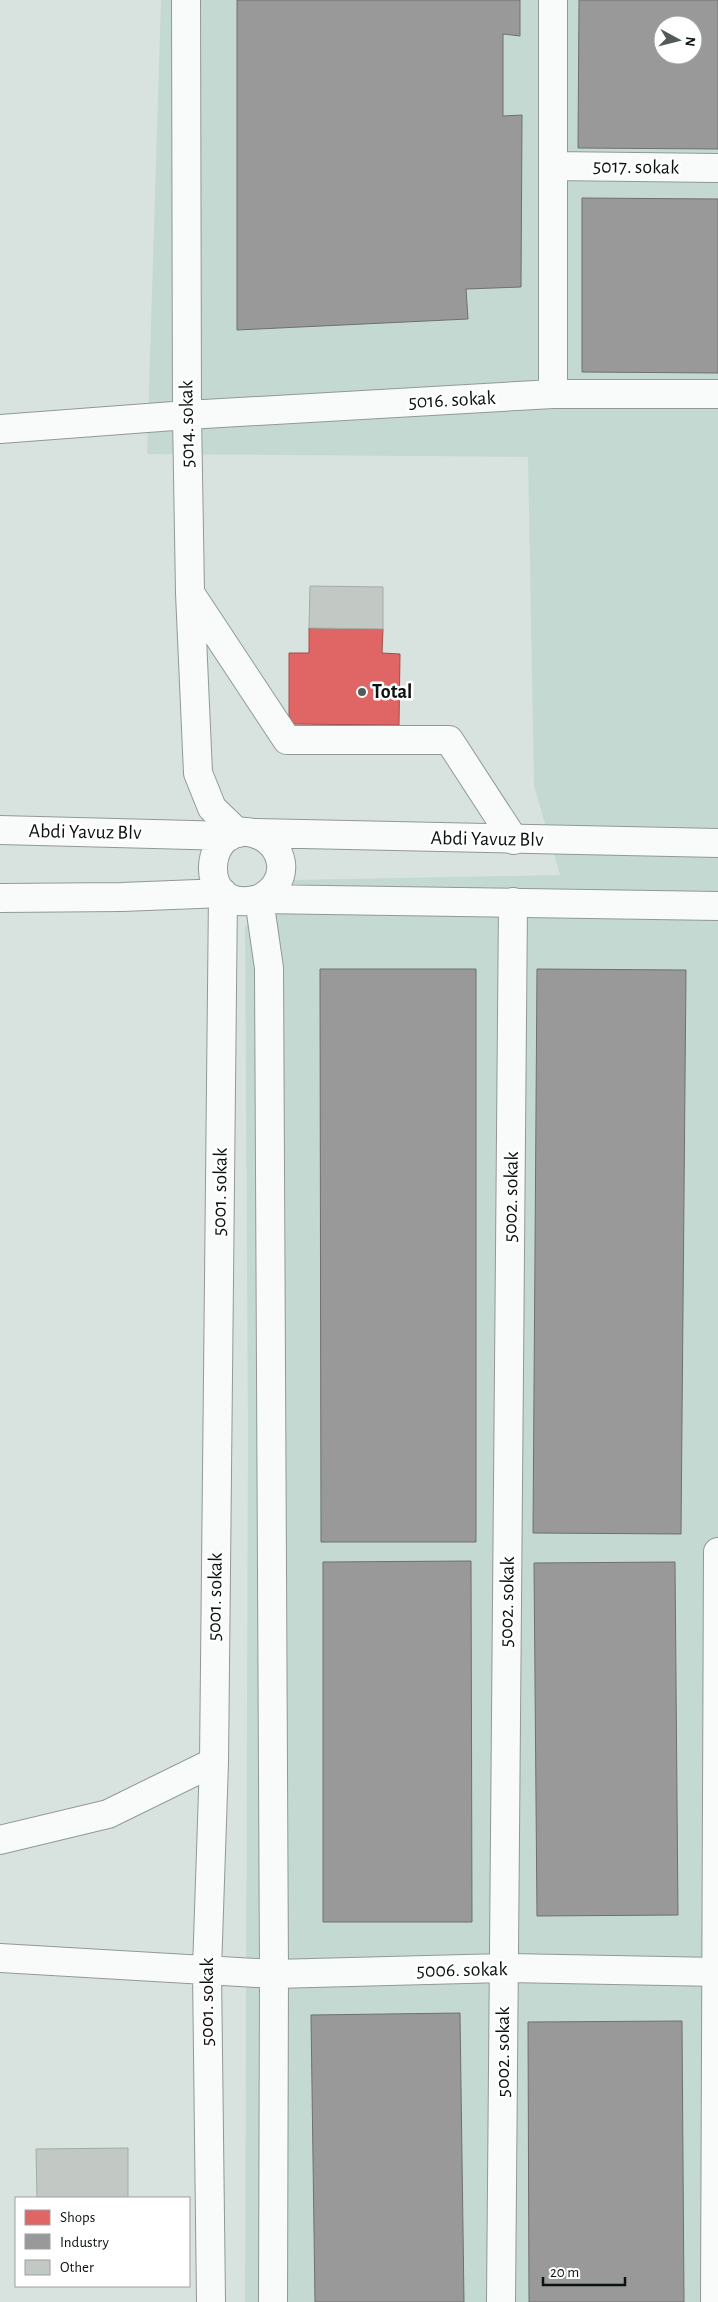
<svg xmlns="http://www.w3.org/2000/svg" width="718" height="2302" viewBox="0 0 718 2302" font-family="'Alegreya Sans',sans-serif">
<rect width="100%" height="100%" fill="#d8e3df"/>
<path fill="#c4d9d2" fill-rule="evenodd" d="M161,0h557v2302h-473l3,-871 -3,-504 44,-47 271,-5 -26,-89 -6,-329 -381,-3zM663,25h30v30h-30z"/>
<path fill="#e06666" stroke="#a04d4c" d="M309,628l74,1 -1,24 18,1 -1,71 -110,-1v-71h20z"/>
<path fill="#999" stroke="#6e7070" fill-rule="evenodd" d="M237,0h283v36l-17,-2v82l19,-1 -1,172 -55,2 2,30 -231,11z
M579,0h139v149l-140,-1zM663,25h30v30h-30z
M582,198l136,1v174l-136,-1z
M320,969h156v573h-155z
M537,969l149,1 -5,564 -148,-1z
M471,1561l1,361h-149v-360z
M675,1562l3,353 -141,1 -3,-353z
M460,2013l4,289h-149l-4,-287z
M682,2021l2,281h-155l-1,-280z"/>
<path fill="#c2c9c5" stroke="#a4aba7" d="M310,586l73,1v42l-74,-1z
M128,2148v50h-91l-1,-49z"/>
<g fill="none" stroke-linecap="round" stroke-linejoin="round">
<defs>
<path id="minor" d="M186,0l1,415 3,178 8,180 14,35 26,25
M553,166l165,2
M553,394v-394
M0,429l187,-14 366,-21h165
M190,593l97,147h162l65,100
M259,899l10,69 5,1006 -1,328
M0,1840l108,-26 106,-52
M0,1958l274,16 230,-6 214,4
M211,2302l-4,-332 7,-208 9,-869
M501,2302l12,-1400
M715,2302l3,-750"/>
<path id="major" d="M0,830l230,6
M256,833l462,10
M0,898l122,-1 101,-4
M259,899c14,-7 24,-20 22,-36 -2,-12 -9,-22 -20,-27 -57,-27 -70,82 -2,63l459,7"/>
</defs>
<use href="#minor" stroke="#919996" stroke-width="30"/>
<use href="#major" stroke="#919996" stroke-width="30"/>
<use href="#minor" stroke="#f9fbfa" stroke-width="28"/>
<use href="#major" stroke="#f9fbfa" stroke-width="28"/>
</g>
<circle fill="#535b58" stroke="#fff" stroke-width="2" cx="362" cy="692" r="5"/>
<g text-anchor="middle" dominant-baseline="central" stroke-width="5" stroke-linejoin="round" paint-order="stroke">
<g font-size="20" fill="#0b120f" stroke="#fff">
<text transform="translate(636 167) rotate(1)">5017. sokak</text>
<text transform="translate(452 400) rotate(-3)">5016. sokak</text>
<text transform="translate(187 424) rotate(-91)">5014. sokak</text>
<text transform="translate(85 832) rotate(1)">Abdi Yavuz Blv</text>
<text transform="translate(487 839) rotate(1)">Abdi Yavuz Blv</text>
<text transform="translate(220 1192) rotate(-89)">5001. sokak</text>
<text transform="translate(511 1197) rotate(-89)">5002. sokak</text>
<text transform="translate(215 1597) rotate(-89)">5001. sokak</text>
<text transform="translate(507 1602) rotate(-89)">5002. sokak</text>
<text transform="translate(462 1970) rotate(-1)">5006. sokak</text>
<text transform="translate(207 2002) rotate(-90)">5001. sokak</text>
<text transform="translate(503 2052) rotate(-90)">5002. sokak</text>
</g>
<g font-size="20" font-weight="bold" fill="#0b120f" stroke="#fff" text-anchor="start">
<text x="372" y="692">Total</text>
</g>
</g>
<rect x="15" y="2197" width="175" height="90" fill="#ffffff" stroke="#9da09f"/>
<rect x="25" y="2210" width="25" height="15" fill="#e06666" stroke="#9da09f"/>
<text x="60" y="2222" font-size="15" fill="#0b120f">Shops</text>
<rect x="25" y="2234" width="25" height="15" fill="#999999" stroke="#9da09f"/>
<text x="60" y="2247" font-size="15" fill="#0b120f">Industry</text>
<rect x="25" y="2260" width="25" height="15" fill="#c2c9c5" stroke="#9da09f"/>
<text x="60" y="2272" font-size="15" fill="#0b120f">Other</text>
<g transform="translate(678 40) rotate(97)"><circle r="24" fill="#ffffff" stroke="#9da09f"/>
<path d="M0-4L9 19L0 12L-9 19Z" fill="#535b58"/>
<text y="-8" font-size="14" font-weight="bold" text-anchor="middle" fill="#0b120f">N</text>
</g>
<path d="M543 2277v8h82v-8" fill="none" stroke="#0b120f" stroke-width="2.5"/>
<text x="550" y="2277" font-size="15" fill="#0b120f" stroke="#ffffff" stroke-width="4" paint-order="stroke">20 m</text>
</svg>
